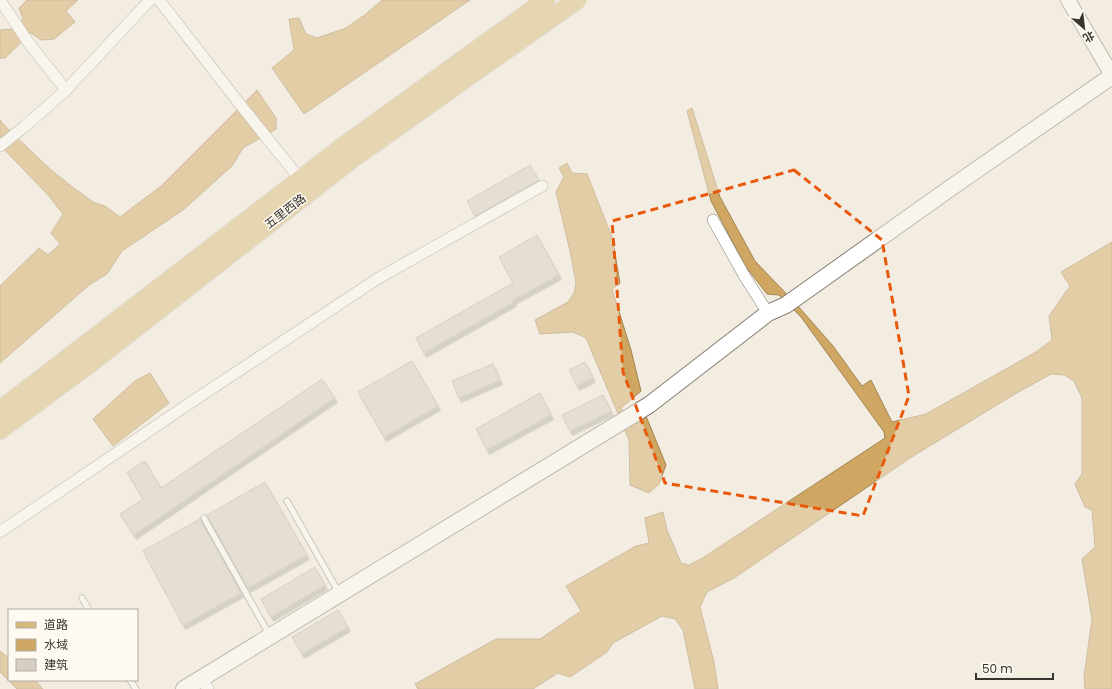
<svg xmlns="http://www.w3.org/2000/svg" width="1112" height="689" viewBox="0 0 1112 689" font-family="Poppins,'Noto Sans SC',sans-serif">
<defs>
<filter id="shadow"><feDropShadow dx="2.5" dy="4.5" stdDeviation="0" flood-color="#0004"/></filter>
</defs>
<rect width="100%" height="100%" fill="#f3ece0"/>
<path fill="#cfa763" stroke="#a28554" d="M27,0h51l-12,11 9,11 -21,17 -13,1 -10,-7 -26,25h-5v-28l13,-1 10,-10 -4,-11z
M382,0h88l-166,114 -32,-46 22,-18 -5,-31 10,-1 7,16 11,4 29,-10 20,-14z
M257,90l19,28v11l-33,19 -11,18 -49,44 -61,41 -15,23 -18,11 -89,78v-77l39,-38 9,7 12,-11 -9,-11 12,-19 -14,-18 -49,-51v-25l8,9 42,40 25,20 18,13 12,4 15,11 41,-31z
M692,108l28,89 35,64 43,45 35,40 29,40 9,-6 21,42 34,-8 110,-62 16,-12 -3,-24 21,-30 -9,-14 51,-30v447h-27l-1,-12 8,-58 -10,-60 13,-12 -3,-37 -7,-3 -10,-23 7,-10v-76l-8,-17 -10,-6 -13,-1 -36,20 -105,64 -176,120 -27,14 -7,15 14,55 4,27h-23l-12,-59 -8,-11 -13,-3 -49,27 -6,9 -37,25 -12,-4 -25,16h-115l-3,-5 81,-45h44l41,-28 -15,-25 70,-40 13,-3 -4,-25 18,-6 4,18 14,33 8,2 12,-6 184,-121 -1,-6 -83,-115 -22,-22 -12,-1 -21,-27 -35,-66 -24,-90z
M567,163l5,10 15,1 25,63 8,46 -8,6 19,61 10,41 -20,17 9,17 16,-9 20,49 -7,19 -10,9 -19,-8 -1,-45 -43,-102 -13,-6 -33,2 -5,-14 33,-18 6,-9 2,-10 -6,-32 -14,-59 8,-15 -5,-9z
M150,373l19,30 -56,43 -20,-27 42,-38z
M0,651l9,7v22h26l8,9h-26l-17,-17z"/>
<path fill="#d6cec3" stroke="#b4ada2" filter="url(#shadow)" d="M530,165l9,15 -64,36 -8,-15z
M537,235l22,40 -46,25 1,2 -90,51 -8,-15 97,-55 -14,-26z
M412,361l26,45 -54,31 -26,-45z
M585,362l8,16 -16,8 -8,-16z
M493,364l7,16 -41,18 -7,-17z
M322,379l13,19 -201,137 -14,-21 23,-15 -16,-27 18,-11 16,27z
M540,393l11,22 -64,35 -11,-21z
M603,395l8,16 -41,20 -8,-16z
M265,482l42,73 -59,33 -41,-73z
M200,519l41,74 -58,32 -40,-74z
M315,567l10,18 -54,32 -10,-18z
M338,610l10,17 -46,27 -10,-17z"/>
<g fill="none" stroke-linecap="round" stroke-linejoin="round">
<defs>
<path id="service" d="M287,501l52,92
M204,518l66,118
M82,598l7,12
M130,680l6,9"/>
<path id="minor" d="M0,0l28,42 38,48
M159,0l80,103 61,76
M0,146l24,-19 42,-37 84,-90
M713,220l32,57 23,36
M0,532l187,-127 190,-126 165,-93
M201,679l7,10"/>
<path id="tertiary" d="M1068,0l44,75"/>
<path id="secondary" d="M184,689l465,-284 119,-92 18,-8 163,-116 163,-113"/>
<path id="primary" d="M0,410l349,-268 197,-142
M0,430l92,-68 260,-203 225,-159"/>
</defs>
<use href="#service" stroke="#867f74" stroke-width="7"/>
<use href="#minor" stroke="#867f74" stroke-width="12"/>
<use href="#tertiary" stroke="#867f74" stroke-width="16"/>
<use href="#secondary" stroke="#867f74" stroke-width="18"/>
<use href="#primary" stroke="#cfcfcd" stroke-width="20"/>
<use href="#service" stroke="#fff" stroke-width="5.5"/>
<use href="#minor" stroke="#fff" stroke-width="11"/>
<use href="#tertiary" stroke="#fff" stroke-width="14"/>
<use href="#secondary" stroke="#fff" stroke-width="16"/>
<use href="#primary" stroke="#d7b979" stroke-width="18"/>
</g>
<path d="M0 0H1112V689H0ZM794,170l88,70 27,156 -46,120 -198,-33 -42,-111 -11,-151z" fill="#f3ece0" fill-opacity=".55" fill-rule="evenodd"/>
<path fill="none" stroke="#e8590c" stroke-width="3" stroke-dasharray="8 5" stroke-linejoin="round" d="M794,170l88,70 27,156 -46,120 -198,-33 -42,-111 -11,-151z"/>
<g text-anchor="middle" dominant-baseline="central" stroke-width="3" stroke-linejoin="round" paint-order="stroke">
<g font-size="12" fill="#383530" stroke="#fefaf2">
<text transform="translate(285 211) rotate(-38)">五里西路</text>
</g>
</g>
<rect x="8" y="609" width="130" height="72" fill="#fefaf2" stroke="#afaba4"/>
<rect x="16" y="622" width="20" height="6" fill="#d7b979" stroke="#afaba4"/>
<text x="44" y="629" font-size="12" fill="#383530">道路</text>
<rect x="16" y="639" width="20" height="12" fill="#cfa763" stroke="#afaba4"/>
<text x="44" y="649" font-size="12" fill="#383530">水域</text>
<rect x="16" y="659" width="20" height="12" fill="#d6cec3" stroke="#afaba4"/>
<text x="44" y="669" font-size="12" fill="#383530">建筑</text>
<g transform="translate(1084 28) rotate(152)" stroke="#fefaf2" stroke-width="3" paint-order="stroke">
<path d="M0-3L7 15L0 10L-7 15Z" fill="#383530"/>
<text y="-6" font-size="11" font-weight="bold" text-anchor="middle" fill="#383530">北</text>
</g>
<path d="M976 673v6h77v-6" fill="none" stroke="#383530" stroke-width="2"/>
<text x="982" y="673" font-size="12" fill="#383530" stroke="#fefaf2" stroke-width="3" paint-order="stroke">50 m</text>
</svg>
